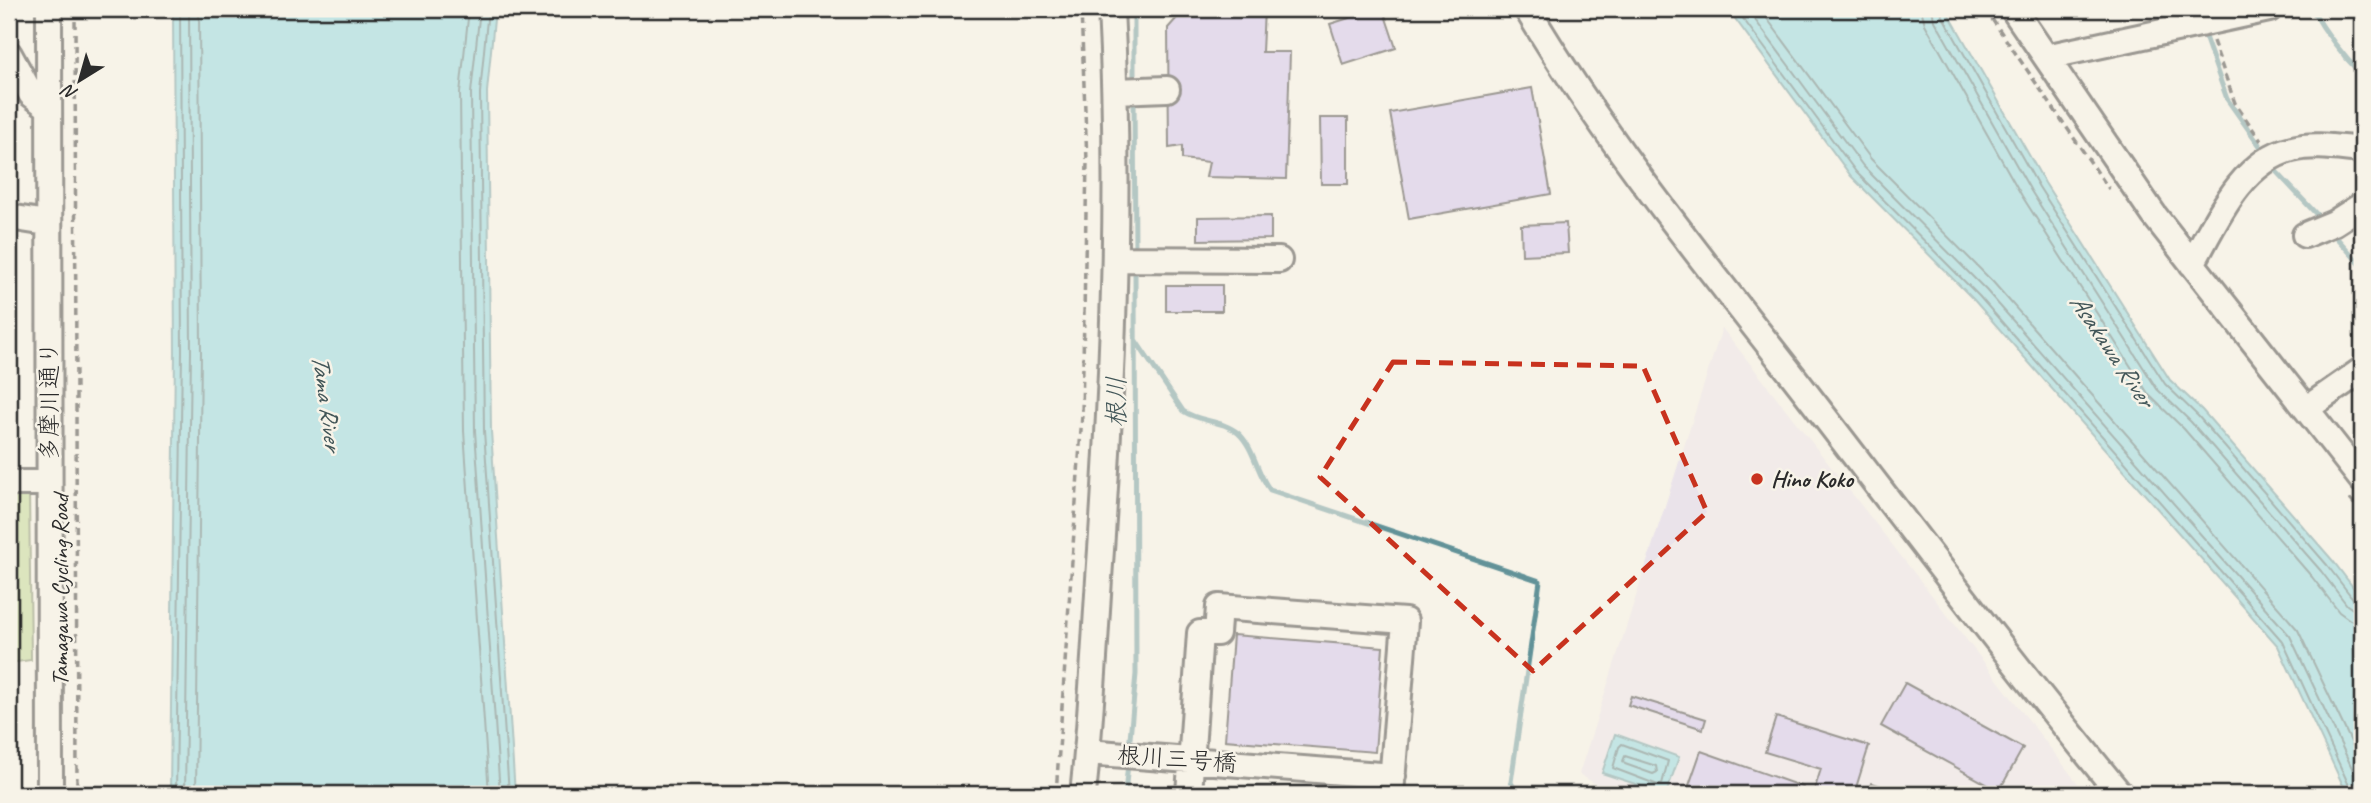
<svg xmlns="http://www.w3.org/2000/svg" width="2371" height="803" viewBox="0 0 2371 803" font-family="Caveat,'Klee One',sans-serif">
<rect width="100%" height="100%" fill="#f7f3e8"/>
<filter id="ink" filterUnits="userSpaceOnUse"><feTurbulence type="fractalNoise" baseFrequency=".0143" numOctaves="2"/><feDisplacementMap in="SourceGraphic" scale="14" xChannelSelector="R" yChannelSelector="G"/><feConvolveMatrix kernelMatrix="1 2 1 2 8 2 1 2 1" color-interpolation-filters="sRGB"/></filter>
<g filter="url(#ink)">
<path fill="#eae3ea" d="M1722,328l237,302 127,164h-474l-33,-20z"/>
<path fill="#bbd58c" stroke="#73805c" stroke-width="2" d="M29,490l2,170 -22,3v-172z"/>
<path fill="#86d6e0" stroke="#629298" stroke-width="2" d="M173,9h322l-8,83 4,339 24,363h-345l5,-442z
M1728,9h218l99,174 125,197 32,30 131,151 29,38v195h-15l-69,-148 -304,-346 -123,-124z
M1615,734l64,23 -13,37 -64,-21z"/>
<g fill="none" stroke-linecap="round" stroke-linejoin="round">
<path stroke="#4f6f73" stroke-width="2" d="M469,9l-9,84 4,338 25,363
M480,9l-9,84 4,338 25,363
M488,9l-8,84 4,338 25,363
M1736,9l120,163 123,124 304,346 70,152
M1747,9l116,157 123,124 304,346 70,149 2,9
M1760,9l111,150 122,123 305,348 64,135
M1921,9l4,15 97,172 127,199 35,34 128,148 27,35 11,8 12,2
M1932,9l2,10 97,172 126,198 34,33 130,149 26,34 7,5 8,1
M1941,9l1,6 97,172 126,197 33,32 129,149 27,35 8,3
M1622,744l46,17 -6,23 -4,1 -45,-17 6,-21z
M1625,756l31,10 1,6 -4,2 -28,-10 -2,-3z
M176,794l6,-442 -2,-343
M185,794l6,-442 -2,-343
M196,794l5,-442 -2,-343"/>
<path stroke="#629298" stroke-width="5" d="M1134,9v76
M2194,9l1,3
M2312,9c14,25 30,46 50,66
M2204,34l23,65 38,54
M1134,98l1,155
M2272,167l49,52
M2334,235l28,31
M1136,341l47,70c16,11 40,9 55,22 16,14 19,41 32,57l270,91 -29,201 6,12
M1129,749l7,-75 -1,-408
M1125,794l3,-31"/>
</g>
<path fill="#ccbeef" stroke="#2b2b2b" stroke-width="2" d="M1185,9h79l-2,43h28l-4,127 -80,-2 3,-15 -27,-3v-13l-13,2 -1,-120z
M1378,9h5l13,39 -53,17 -13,-41z
M1532,88l19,106 -142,25 -19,-106z
M1320,118h28v66h-27z
M1271,216v23l-73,1v-23z
M1566,223l2,30 -46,2 -1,-30z
M1166,285h56v26h-56z
M1233,635l150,12 -8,105 -150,-12z
M1905,683l118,65 -24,43 -118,-65z
M1631,696l75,23 -3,10 -75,-24z
M1776,717l93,29 -15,48h-41l8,-25 -56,-17z
M1701,751l102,36 -3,7h-114z
M1872,783l35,11h-39z
M1253,787l108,7h-109z"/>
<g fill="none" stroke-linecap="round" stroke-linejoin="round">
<defs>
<path id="minor" d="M49,9l1,785
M1527,9c79,133 178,254 273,376 106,137 210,276 320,409
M2013,9l141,206 208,265
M9,54l22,40 18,14
M2046,57l223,-48
M1116,91l51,-2
M9,217l38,6
M2305,235l29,-12 28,-18
M1115,259l164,1
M2192,264c23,-41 49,-103 100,-115 23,-6 47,-1 70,1
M2306,409l56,-39
M9,483h40
M1087,752l306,24
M1083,794c9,-81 12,-162 18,-244 12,-180 20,-361 10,-541
M1189,794l11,-161h17l2,-26 186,14 -14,173"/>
</defs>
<use href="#minor" stroke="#2b2b2b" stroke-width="30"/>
<path stroke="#2b2b2b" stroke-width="3.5" stroke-dasharray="7 5" stroke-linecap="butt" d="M75,9l2,785
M1985,9l124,180
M2213,41l22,62 26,38
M2350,499l12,14
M1056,794l26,-379 5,-254 -6,-152"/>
<use href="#minor" stroke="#f7f3e8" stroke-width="24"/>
</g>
</g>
<path d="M0 0H2371V803H0ZM1393,362l250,4 64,146 -174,159 -213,-194z" fill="#f7f3e8" fill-opacity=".55" fill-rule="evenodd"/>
<path fill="none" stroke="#c8321e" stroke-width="5" stroke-dasharray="14 9" stroke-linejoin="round" d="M1393,362l250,4 64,146 -174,159 -213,-194z"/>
<circle fill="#c8321e" stroke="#f7f3e8" stroke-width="2.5" cx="1757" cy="479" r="7"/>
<g text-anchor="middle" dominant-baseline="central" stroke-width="5" stroke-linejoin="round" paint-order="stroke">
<g font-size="24" fill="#2b2b2b" stroke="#f7f3e8">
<text transform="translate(49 401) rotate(-90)">多摩川通り</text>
<text transform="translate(60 590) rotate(-90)">Tamagawa Cycling Road</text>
<text transform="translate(1177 759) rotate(4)">根川三号橋</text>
</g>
<g font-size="24" font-weight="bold" fill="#2b2b2b" stroke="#f7f3e8" text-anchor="start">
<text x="1771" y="479">Hino Koko</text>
</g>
<g font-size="26" font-style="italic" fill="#425658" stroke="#f7f3e8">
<text transform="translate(2112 350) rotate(56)">Asakawa River</text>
<text transform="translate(327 402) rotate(82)">Tama River</text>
<text transform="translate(1116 402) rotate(-90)">根川</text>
</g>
</g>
<rect width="2371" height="803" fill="none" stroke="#f7f3e8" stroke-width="35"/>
<rect x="18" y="18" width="2336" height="768" fill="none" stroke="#2b2b2b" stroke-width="2.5" filter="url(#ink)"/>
<g transform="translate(80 80) rotate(217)" stroke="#f7f3e8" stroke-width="5" paint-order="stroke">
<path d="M0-5L12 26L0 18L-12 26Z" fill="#2b2b2b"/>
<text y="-10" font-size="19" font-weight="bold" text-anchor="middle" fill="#2b2b2b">N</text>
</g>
</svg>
